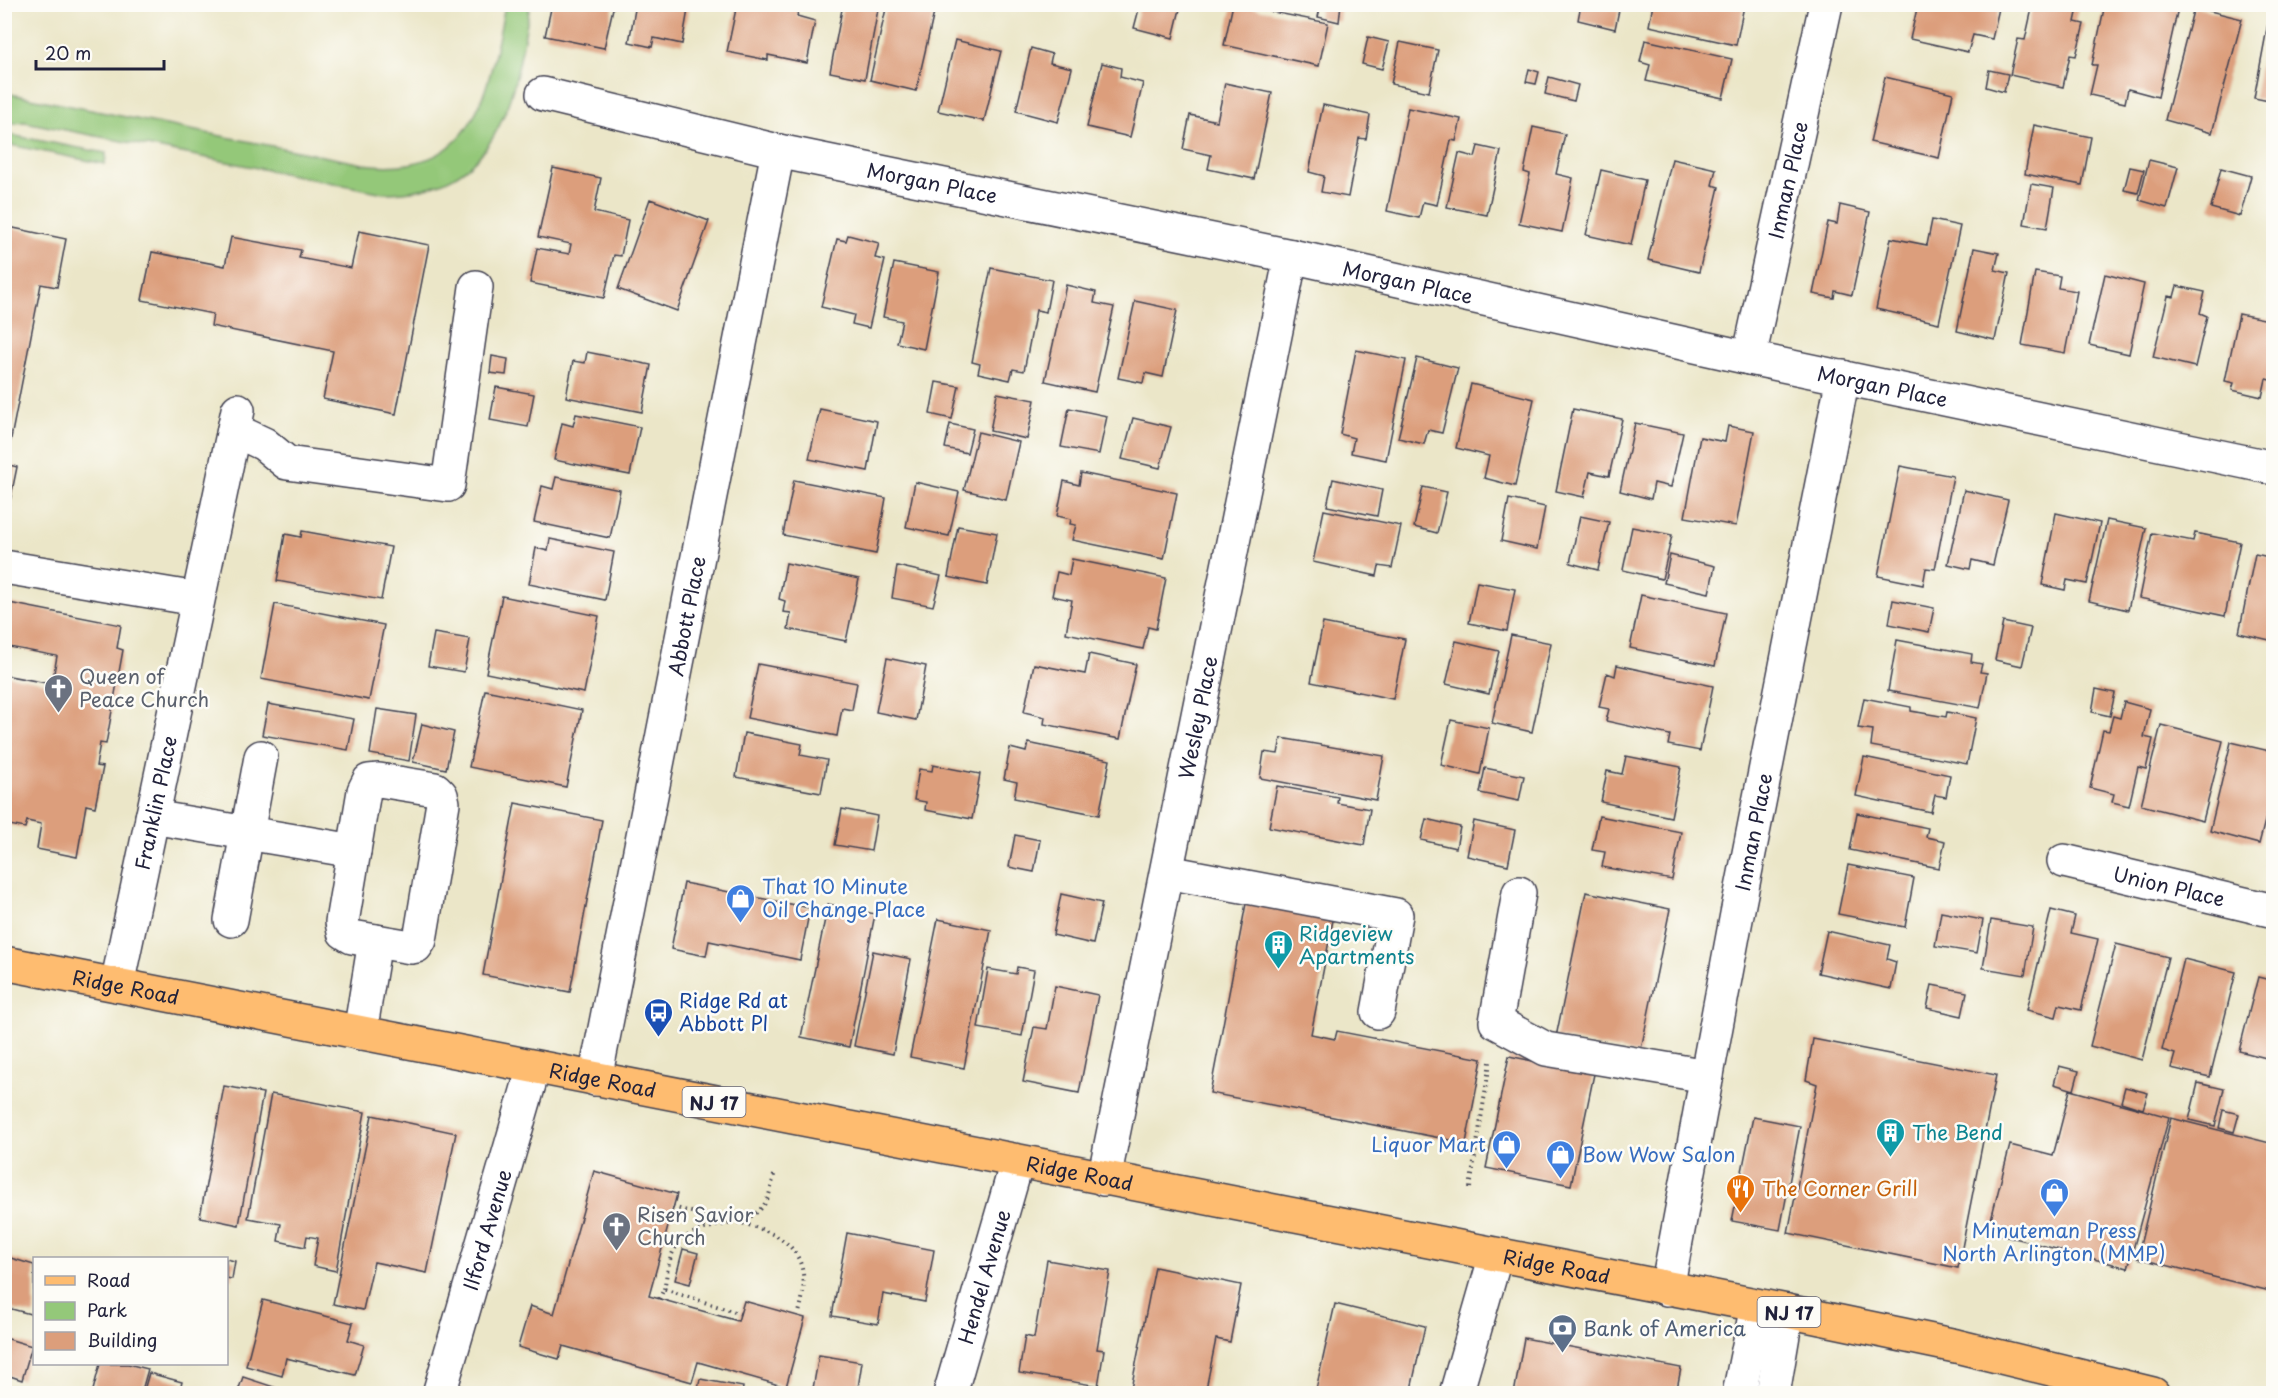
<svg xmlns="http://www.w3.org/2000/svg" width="2278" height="1398" viewBox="0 0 2278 1398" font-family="'Playpen Sans',sans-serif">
<rect width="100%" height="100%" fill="#fdfcf7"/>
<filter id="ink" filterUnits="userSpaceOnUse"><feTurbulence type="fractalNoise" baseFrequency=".0167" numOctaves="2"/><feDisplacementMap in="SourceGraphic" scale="12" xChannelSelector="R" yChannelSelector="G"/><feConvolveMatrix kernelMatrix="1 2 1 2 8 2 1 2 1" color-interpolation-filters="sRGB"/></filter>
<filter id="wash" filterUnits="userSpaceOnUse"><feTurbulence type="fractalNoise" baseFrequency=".008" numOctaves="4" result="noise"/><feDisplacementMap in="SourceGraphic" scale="24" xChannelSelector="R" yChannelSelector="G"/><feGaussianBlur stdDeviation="1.35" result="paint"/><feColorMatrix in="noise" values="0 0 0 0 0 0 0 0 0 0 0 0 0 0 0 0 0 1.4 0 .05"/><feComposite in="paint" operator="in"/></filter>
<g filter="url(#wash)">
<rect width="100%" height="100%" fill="#ebe6c8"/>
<path fill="#94c879" stroke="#5b755a" stroke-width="1.5" d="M505,5h25c-16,92 -28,188 -146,188l-359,-71 -20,2v-31l358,71c114,15 125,-73 142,-159z
M5,134l101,19 -1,11 -100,-20z"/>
<g id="blocks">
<path fill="#dc9e7b" d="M552,4h62l-10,44 -59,-12z
M636,4h53l-7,40 -28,-6 -2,9 -23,-5z
M737,4h63l-3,12 18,5 -8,42 -39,-8v5l-41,-8z
M843,4h36l-14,75 -35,-7z
M887,4h49l-20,87 -46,-11z
M1233,4l95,19 -9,43 -95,-21z
M1321,4h20l-2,18 -21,-5z
M1581,4l38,6 -4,19 -37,-9z
M1653,4l91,2 -8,39 -87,-19z
M1918,4h82l-8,35 -19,-4 -5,17 -58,-13z
M2033,4h46l-4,18 9,2 -8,32 -6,-1 -7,32 -53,-12 8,-36 7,1z
M2105,4h55l18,4 -20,89 -30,-8 -3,14 -35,-8 7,-30h-5z
M1140,5h41l-8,33 -39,-10z
M2194,7l48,12 -30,114 -47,-13z
M2268,23l6,1v78l-20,-4z
M1368,37l21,5 -7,27 -20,-5z
M955,40l46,11 -17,70 -46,-10z
M1645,40l87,19 -9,39 -77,-17 4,-16 -10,-3z
M1400,42l38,8 -9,42 -38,-8z
M1031,48l21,6 -2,9 22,5 -14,54 -42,-11z
M1102,63l19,5 -1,9 23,6 -13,54 -43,-10z
M1529,69l10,3 -3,12 -10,-2z
M1989,70l19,4 -4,18 -18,-5z
M1549,77l29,8 -4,16 -29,-7z
M1885,77l68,16 -14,65 -69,-16z
M1225,83l47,10 -18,86 -46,-10 3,-14 -28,-6 7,-34 27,6z
M1323,105l47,10 -4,24 -7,-1 -11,59 -27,-5 3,-16 -15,-4z
M1408,108l53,11 -5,22 -5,-1 -14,65 -14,-3 -4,16 -32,-7z
M2034,125l57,12 -9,48 -57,-11z
M1533,127l32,7 -9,40 17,4 -11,54 -43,-9 11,-49 -6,-2z
M1478,146l23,5 -14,64 -40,-8 12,-54 16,4z
M1672,159l44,10 -4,16 7,2 -20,85 -51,-12z
M2149,160l29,7 -11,41 -28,-8z
M2130,167l14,3 -6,23 -14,-3z
M553,168l48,10 -7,34 34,8 -7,36 -7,-1 -10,43 -74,-15 7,-35 32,6 2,-10 -33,-7z
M2221,168l30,8 -11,40 -29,-8z
M1601,170l44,10 -14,65 -45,-10z
M2031,184l23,4 -7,40 -23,-4z
M650,199l59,22 -32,90 -59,-22z
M1840,205l30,7 -18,83 -17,-4 -1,7 -21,-4 15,-72 9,2z
M1932,220l28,6 -21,97 -63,-14 15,-71 36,7z
M4,226l62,13 -9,48 -16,-3 -35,180 11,3 -9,44 -4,-1z
M359,231l70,14 -33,169 -73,-15 10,-48 -122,-25 2,-12 -71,-14 10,-48 73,14 6,-29 70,13 -2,8 52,10z
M848,235l31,8 -4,15 10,2 -16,68 -17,-4 2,-9 -33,-8 16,-68 9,2z
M1974,248l25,5 -4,17 14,3 -14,67 -38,-9z
M894,263l45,9 -15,77 -27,-6 5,-22 -19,-4z
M991,268l61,12 -6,32 -10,-2 -12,61 -11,-2 -3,11 -32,-7 2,-9 -8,-2z
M2035,272l25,4 -2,12 19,3 -12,62 -43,-8z
M2105,274l39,10 -15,70 -40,-9z
M1066,285l30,7 -2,11 20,4 -19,85 -50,-11z
M2177,286l28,6 -5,21 7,3 -12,51 -42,-10 15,-61 6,1z
M1135,301l42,9 -14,67 -18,-4 -2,10 -25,-5z
M2239,314l35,7v60l-8,-2 -4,18 -30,-7 2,-7 -9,-2z
M1356,350l50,10 -20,100 -35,-7 3,-15 -14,-4z
M587,352l64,13 -9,47 -76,-15 7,-36 12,2z
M492,356l16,3 -2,16 -16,-2z
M1417,358l41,10 -16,65 -14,-3 -4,14 -26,-6z
M936,382l23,4 -7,33 -22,-5z
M1471,384l63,15 -19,87 -31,-8 5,-22 -33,-8z
M496,387l38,7 -6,33 -38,-7z
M997,393l38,7 -8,39 -37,-8z
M1069,408l38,8 -8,38 -38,-7z
M820,409l57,12 -9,50 -59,-12z
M1573,409l49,10 -13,57 -19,-4 -6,25 -28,-6z
M576,414l64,13 -10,48 -76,-15 8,-37 11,3z
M1133,418l38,9 -11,41 -38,-9z
M1635,423l48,10 -12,54 -17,-4 -3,16 -31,-8z
M950,424l23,5 -6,24 -22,-5z
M1728,426l26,5 -18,95 -51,-9 15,-80 25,5z
M978,432l41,10 -13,58 -42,-10z
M1900,466l53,10 -18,93 -9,-1 -3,17 -45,-9z
M1081,473l96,20 -13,66 -92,-19 4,-15 -6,-1 1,-5 -14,-3 7,-35 15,4z
M556,477l64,13 -10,48 -76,-16 8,-36 11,3z
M1333,479l49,11 -5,26 -50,-10z
M794,480l92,18 -10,56 -93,-19z
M915,482l44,10 -10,44 -43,-9z
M1423,487l24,5 -10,41 -23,-6z
M1964,490l44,10 -15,65 -21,-5 -2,9 -22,-5z
M1509,499l36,8 -8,42 -36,-8z
M1324,510l77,16 -9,42 -13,-2 -2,10 -64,-14z
M2056,513l44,10 -13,61 -20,-4 -2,10 -23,-5z
M1580,516l29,6 -11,48 -28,-7z
M2107,520l39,8 -18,82 -39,-9z
M958,526l39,7 -10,52 -39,-8z
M1632,527l40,8 -10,44 -39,-9z
M302,531l89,16 -10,53 -104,-19 8,-47 16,3z
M2152,533l41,8 2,-8 45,9 -15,74 -86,-18z
M550,539l64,13 -9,48 -76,-16 7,-36 12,3z
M2255,554l19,4v83l-35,-8z
M1670,555l45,11 -6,27 -45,-10z
M1072,559l94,19 -10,51 -8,-2 -5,22 -77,-16 6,-33 -20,-4 5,-24 12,3z
M786,563l73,16 -13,62 -58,-12 3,-16 -8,-1 2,-11 -6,-2z
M897,566l44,10 -8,30 -41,-8z
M1477,582l38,7 -8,42 -38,-8z
M1641,595l85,18 -11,53 -85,-18z
M502,596l97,20 -15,77 -98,-20z
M1893,600l41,8 -5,24 -40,-8z
M4,602l117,23 -4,23 6,2 -17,94 -6,-1 -4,23 7,1 -8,40 -9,-2 -9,52 -40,-8 4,-25 -14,-3 -2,7 -21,-4v-149l48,9 5,-28 -53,-10z
M275,604l109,21 -15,75 -108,-21z
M2003,622l28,6 -9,38 -27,-6z
M1323,623l82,16 -12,60 -82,-17z
M434,633l36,6 -6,33 -36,-6z
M1511,635l40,8 -19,89 -40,-9z
M1897,640l75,14 -1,8 11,2 -2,8 7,1 -7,35 -92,-17z
M1456,641l43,10 -10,43 -43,-10z
M1089,654l47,10 -16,75 -76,-15 1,-7 -21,-5 10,-48 51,10z
M887,658l39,8 -10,54 -40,-8z
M758,664l99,19 -5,27 -10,-2 -5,28 -90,-18z
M1617,665l96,21 -13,65 -32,-6 2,-10 -64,-14 3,-12 -10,-2 8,-34 8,3z
M2096,689l19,4 -5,23 -18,-4z
M485,690l97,20 -16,77 -97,-20z
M1864,698l47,9v4l35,6 1,-5 29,6 -9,46 -96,-18 2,-16 -15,-2z
M2124,702l26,7 -6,28 9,2 -7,30 -8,-2 -9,39 -17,-4 2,-8 -24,-6 13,-58 6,1 4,-15 7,2z
M268,704l86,15 -6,31 -86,-15z
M377,709l39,6 -7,46 -39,-7z
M1451,720l38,8 -9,46 -39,-9z
M422,724l32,8 -8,37 -33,-7z
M2161,725l62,16 -20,80 -62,-16z
M744,733l58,11 -2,11 27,5 -6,33 -85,-16z
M1281,738l103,18 -8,44 -116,-22 4,-26 14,2z
M2231,742l43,10v34l-15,58 -49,-13z
M1028,743l82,17 -11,55 -85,-17 3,-16 -13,-3 6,-31 16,4z
M1626,756l55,11 -10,50 -70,-15 6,-31 15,3z
M1864,757l86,18 -4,22 -11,-2 -4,17 -75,-16z
M933,765l47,9 -8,45 -47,-9 1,-8 -12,-2 5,-31 13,2z
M1485,768l39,8 -5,25 -39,-8z
M1277,786l61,11 -1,6 33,6 -6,36 -95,-18z
M515,803l87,17 -32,172 -87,-17z
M842,809l35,7 -6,35 -36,-6z
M1857,813l71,15 -2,9 19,4 -6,27 -89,-18z
M1599,816l82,16 -9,48 -70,-13 3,-15 -13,-2z
M1426,819l34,8 -4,21 -35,-8z
M1474,821l41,9 -7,35 -41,-9z
M1015,835l25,5 -6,32 -25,-5z
M1848,865l66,13 -9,49 -67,-13z
M684,883l126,25 -10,52 -91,-19 -3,15 -35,-7z
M1586,892l84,17 -30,145 -84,-17z
M1248,893l87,17 -24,124 24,5 2,-8 145,28 -16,84 -256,-50z
M1061,894l41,9 -9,41 -40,-9z
M828,904l47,10 -26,133 -48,-10z
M2051,910l24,6 -4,17 27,6 -17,71 -22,-5 -3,12 -29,-7z
M1941,912l42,8 -6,33 -42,-7z
M938,919l53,11 -27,138 -54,-11z
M1991,920l42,7 -8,48 -42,-7z
M1827,931l63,14 -3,14 9,3 -5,27 -73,-16z
M2116,944l52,13 -26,103 -52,-14z
M873,951l38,8 -18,95 -39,-8z
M2184,959l52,13 -26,105 -39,-9 4,-14 -13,-4z
M1017,967l17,3 -12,66 -44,-8 10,-59 28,5z
M2258,977l16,4v79l-35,-9z
M1932,985l35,7 -5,24 -35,-8z
M1055,986l43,9 -19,98 -56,-11 11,-55 13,2z
M1813,1039l183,36 -38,193 -170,-35 29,-149 -11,-4z
M1509,1056l85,18 -23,111 -85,-17z
M2059,1066l20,5 -5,19 -20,-6z
M2198,1083l26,6 -9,37 -26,-6z
M224,1086l39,7 -24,132 -39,-8z
M2125,1087l23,6 -5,16 -22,-7z
M2070,1090l99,27 -41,151 -140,-37 22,-86 43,11z
M271,1094l94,18 -29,159 -23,-5 5,-28 -11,-2 -2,11 -27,-6 3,-17 -33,-6z
M2223,1110l16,4 -5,18 -15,-4z
M372,1115l84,18 -29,140 -53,-11 -11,48 -30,-6z
M1753,1117l47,9 -20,104 -48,-9z
M2171,1118l103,26v148l-137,-34z
M594,1171l83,23 -28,102 89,25 6,-20 61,17 -19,69 -88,-25 -6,20 -129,-36 -4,13 -41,-12 12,-41 24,8z
M847,1233l87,17 -9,52 -42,-8 -5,30 -46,-8z
M683,1249l15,4 -8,31 -15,-4z
M4,1256l30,9v50l-30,-8z
M226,1259l9,2 -3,18 -6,-1z
M1047,1260l63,11 -13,78 7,1 -6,36 -79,-13 6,-37 9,2z
M1155,1267l86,18 -11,57 -14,-3 -11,55h-75z
M263,1300l90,23 -5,17 16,5 -9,30 -69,-17 -4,18 -36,-10z
M1335,1304l90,22 -15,68h-95z
M5,1338l27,8 -10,34 -15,-5 -2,9z
M1524,1338l157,30 -5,26h-162z
M819,1355l43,7 -5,32h-45z
M100,1364h28l20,5 -7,25h-49z
M149,1373l33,9 -3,12h-36z
M243,1377l49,16v1h-55z
M700,1379l43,8 -1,7h-45z"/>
</g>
</g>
<g filter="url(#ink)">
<use href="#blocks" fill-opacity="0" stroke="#403f50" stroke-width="1.5"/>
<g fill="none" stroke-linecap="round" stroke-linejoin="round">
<defs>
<g id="minor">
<path id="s1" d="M543,94l235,57 513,105 458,102 525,110"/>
<path id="s2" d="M1749,358l77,-354"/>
<path d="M234,430l30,14 23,19 161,22 28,-198"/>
<path d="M4,567l193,32"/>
<path d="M379,780l56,9 6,6 2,8 -23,137 -4,6 -5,1 -59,-10 -8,-5 -2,-10 22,-131 5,-10z"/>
<path d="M152,817l202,34"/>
<path id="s3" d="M2064,861l210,50"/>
<path d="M1167,872l229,43 -18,97"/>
<path d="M1519,893l-23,129 50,27 161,27"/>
<path d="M231,920l30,-163"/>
<path id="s4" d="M117,985l121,-575"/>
<path d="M360,1033l15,-92"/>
<path id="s5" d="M595,1079l183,-928"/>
<path id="s6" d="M1104,1179l187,-923"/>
<path id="s7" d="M1667,1289l70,-375 106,-537"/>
<path id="s8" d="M439,1394l95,-327"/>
<path id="s9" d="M950,1394l67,-232"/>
<path d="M1456,1394l40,-139"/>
<path d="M1739,1394l18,-88"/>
<path d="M1773,1394l14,-83"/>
</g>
<g id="major">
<path id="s10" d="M4,963l1783,348 169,35 197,48"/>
</g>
</defs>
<use href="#minor" stroke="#403f50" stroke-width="36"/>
<use href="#major" stroke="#403f50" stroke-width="36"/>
<path stroke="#403f50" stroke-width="4" stroke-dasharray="1.5 4.5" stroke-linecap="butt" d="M1470,1188l20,-126
M673,1207c64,20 154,13 125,109
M740,1222c26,-12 28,-20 34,-47
M664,1289c3,-13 4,-31 12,-42 10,-17 40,-21 57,-24
M659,1299l5,-10 77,25"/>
<use href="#minor" stroke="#fff" stroke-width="33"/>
<use href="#major" stroke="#febc70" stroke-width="33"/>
</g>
</g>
<defs>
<symbol id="church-pin" viewBox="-11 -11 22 30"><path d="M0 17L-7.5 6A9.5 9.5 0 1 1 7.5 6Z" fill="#6b7280" stroke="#fdfcf7"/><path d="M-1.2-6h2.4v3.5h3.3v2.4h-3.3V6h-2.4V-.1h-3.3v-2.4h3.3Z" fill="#fff"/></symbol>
<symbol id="shop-pin" viewBox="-11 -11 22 30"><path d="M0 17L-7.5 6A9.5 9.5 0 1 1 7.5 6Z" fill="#3f7fe0" stroke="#fdfcf7"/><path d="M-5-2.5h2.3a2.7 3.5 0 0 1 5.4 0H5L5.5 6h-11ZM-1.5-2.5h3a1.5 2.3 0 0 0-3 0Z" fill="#fff"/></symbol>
<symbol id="building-pin" viewBox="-11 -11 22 30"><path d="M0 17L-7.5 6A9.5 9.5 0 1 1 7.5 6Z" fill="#0f9aa8" stroke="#fdfcf7"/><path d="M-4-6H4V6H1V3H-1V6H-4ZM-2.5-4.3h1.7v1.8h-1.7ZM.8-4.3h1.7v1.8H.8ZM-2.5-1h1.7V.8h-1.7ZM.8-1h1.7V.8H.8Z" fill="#fff"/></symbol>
<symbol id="bus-pin" viewBox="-11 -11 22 30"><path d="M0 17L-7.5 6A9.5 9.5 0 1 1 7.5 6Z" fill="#1a4fb4" stroke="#fdfcf7"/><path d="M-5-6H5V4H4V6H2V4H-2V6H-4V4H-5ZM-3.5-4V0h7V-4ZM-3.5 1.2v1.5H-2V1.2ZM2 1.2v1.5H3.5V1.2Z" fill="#fff"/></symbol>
<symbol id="restaurant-pin" viewBox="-11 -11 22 30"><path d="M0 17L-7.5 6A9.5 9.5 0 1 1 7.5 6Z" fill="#e8710a" stroke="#fdfcf7"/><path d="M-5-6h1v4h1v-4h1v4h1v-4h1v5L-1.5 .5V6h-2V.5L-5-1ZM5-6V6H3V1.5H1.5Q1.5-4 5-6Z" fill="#fff"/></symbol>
<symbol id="bank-pin" viewBox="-11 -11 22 30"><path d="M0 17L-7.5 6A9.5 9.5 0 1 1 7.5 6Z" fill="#5c6f8a" stroke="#fdfcf7"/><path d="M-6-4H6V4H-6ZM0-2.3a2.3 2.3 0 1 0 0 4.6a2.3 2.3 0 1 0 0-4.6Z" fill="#fff"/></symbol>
</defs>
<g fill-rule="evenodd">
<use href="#church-pin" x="42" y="672" width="33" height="45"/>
<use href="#shop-pin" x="724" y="882" width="33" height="45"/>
<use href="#building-pin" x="1262" y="928" width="33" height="45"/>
<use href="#bus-pin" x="642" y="996" width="33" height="45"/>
<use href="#building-pin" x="1874" y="1116" width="33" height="45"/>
<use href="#shop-pin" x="1490" y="1128" width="33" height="45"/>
<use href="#shop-pin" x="1544" y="1138" width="33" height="45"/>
<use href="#restaurant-pin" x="1724" y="1172" width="33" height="45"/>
<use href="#shop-pin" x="2038" y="1176" width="33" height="45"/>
<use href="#church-pin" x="600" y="1210" width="33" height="45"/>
<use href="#bank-pin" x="1546" y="1312" width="33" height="45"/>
</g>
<g text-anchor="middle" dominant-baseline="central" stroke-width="5" stroke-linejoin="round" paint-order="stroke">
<g fill="#fdfcf7" stroke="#646373" stroke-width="1.5">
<rect x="682.5" y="1087" width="63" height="30" rx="4.5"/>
<rect x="1757.5" y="1297" width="63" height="30" rx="4.5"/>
</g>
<g font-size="18" font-weight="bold" fill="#22223b">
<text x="714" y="1102">NJ 17</text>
<text x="1789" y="1312">NJ 17</text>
</g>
<g font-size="20" fill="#22223b" stroke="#fdfcf7">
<text stroke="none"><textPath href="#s2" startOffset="182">Inman Place</textPath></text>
<text stroke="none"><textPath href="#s1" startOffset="399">Morgan Place</textPath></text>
<text stroke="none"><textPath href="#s1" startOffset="885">Morgan Place</textPath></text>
<text stroke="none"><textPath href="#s1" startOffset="1371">Morgan Place</textPath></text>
<text stroke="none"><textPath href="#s5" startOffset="472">Abbott Place</textPath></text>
<text stroke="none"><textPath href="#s6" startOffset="471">Wesley Place</textPath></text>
<text stroke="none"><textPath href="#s4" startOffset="186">Franklin Place</textPath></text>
<text stroke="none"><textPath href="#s7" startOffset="465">Inman Place</textPath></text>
<text stroke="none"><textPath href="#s3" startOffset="108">Union Place</textPath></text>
<text stroke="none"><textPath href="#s10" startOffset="124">Ridge Road</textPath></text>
<text stroke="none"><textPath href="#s10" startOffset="610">Ridge Road</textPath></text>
<text stroke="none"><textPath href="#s10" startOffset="1096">Ridge Road</textPath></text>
<text stroke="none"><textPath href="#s8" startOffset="171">Ilford Avenue</textPath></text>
<text stroke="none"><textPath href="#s10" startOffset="1582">Ridge Road</textPath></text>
<text stroke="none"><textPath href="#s9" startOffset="122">Hendel Avenue</textPath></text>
</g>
<g font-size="20" fill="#5b616d" stroke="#fdfcf7" text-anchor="start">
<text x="79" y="676">Queen of<tspan x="79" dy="23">Peace Church</tspan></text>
<text x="637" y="1214">Risen Savior<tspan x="637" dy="23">Church</tspan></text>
</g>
<g font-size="20" fill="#366cbe" stroke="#fdfcf7" text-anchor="start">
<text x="762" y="886">That 10 Minute<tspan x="762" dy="23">Oil Change Place</tspan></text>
<text x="1486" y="1144" text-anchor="end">Liquor Mart</text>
<text x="1582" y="1154">Bow Wow Salon</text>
<text x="2054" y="1230" text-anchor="middle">Minuteman Press<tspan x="2054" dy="23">North Arlington (MMP)</tspan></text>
</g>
<g font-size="20" fill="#0d838f" stroke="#fdfcf7" text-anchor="start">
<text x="1299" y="933">Ridgeview<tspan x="1299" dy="23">Apartments</tspan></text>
<text x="1912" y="1132">The Bend</text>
</g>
<g font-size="20" fill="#164399" stroke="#fdfcf7" text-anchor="start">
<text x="679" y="1000">Ridge Rd at<tspan x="679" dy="23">Abbott Pl</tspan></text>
</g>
<g font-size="20" fill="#c56008" stroke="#fdfcf7" text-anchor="start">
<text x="1762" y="1188">The Corner Grill</text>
</g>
<g font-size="20" fill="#4e5e75" stroke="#fdfcf7" text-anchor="start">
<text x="1583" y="1328">Bank of America</text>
</g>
</g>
<rect width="2278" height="1398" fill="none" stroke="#fdfcf7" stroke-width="24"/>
<rect x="33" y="1257" width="195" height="108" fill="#fdfcf7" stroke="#a5a5ac" stroke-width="1.5"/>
<rect x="45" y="1276" width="30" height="9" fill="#febc70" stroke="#a5a5ac" stroke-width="1.5"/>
<text x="87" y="1287" font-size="18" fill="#22223b">Road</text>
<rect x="45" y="1302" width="30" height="18" fill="#94c879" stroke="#a5a5ac" stroke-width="1.5"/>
<text x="87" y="1317" font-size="18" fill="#22223b">Park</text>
<rect x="45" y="1332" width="30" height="18" fill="#dc9e7b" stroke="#a5a5ac" stroke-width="1.5"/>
<text x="87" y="1347" font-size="18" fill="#22223b">Building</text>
<path d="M36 60v9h128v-9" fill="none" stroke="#22223b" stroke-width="3"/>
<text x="45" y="60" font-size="18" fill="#22223b" stroke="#fdfcf7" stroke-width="4.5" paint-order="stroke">20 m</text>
</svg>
